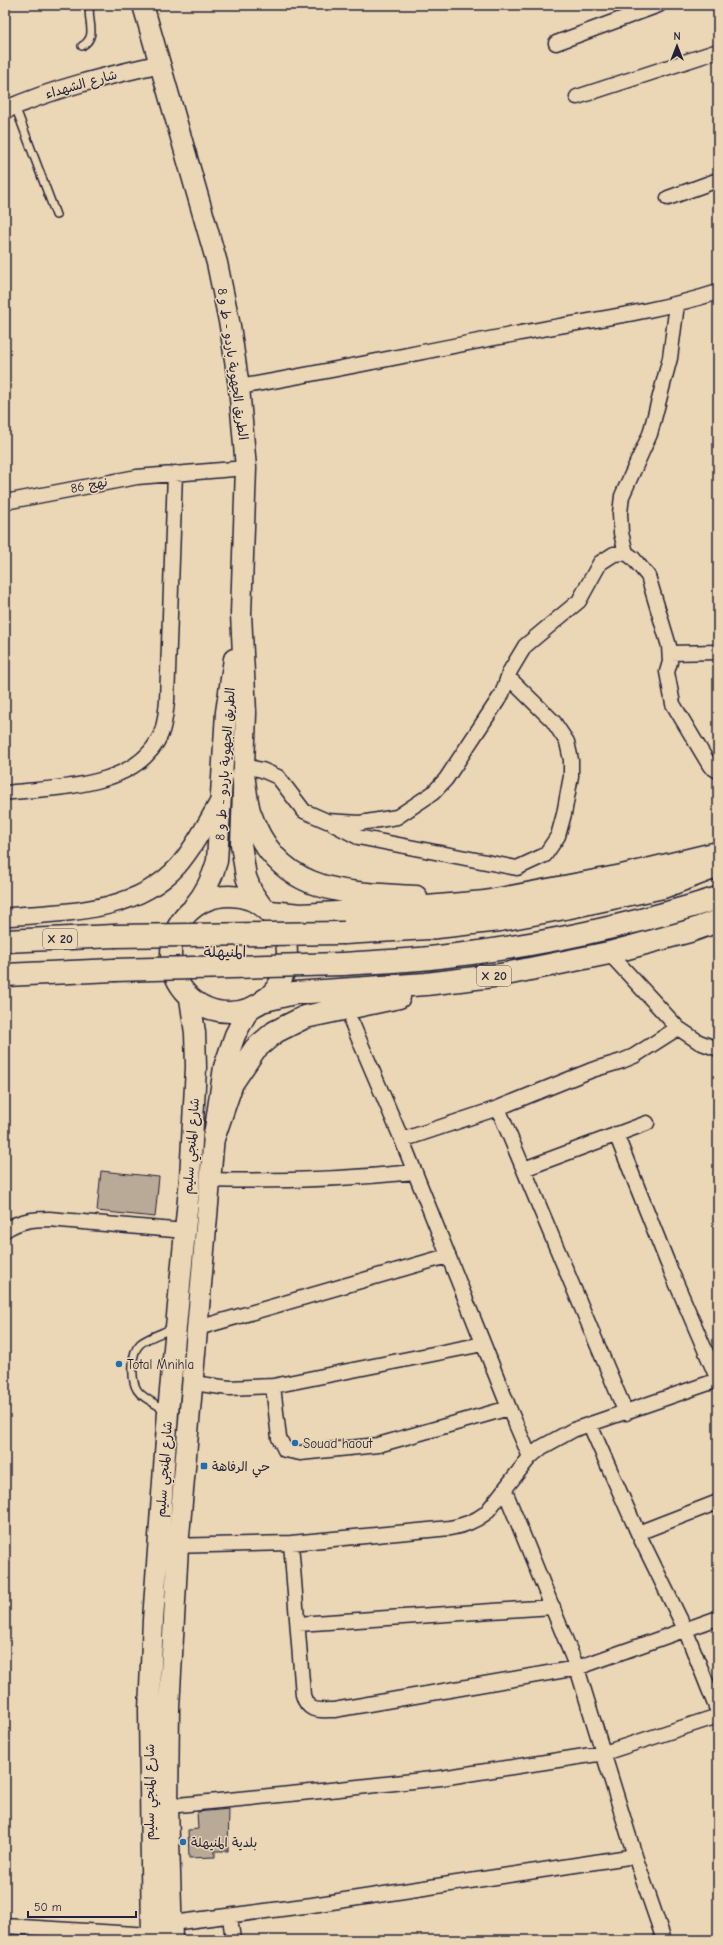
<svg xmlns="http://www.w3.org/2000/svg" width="723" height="1945" viewBox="0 0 723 1945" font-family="'Comic Neue','Playpen Sans Arabic',sans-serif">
<rect width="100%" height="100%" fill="#ebd6b5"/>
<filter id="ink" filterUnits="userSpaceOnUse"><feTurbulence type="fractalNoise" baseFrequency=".025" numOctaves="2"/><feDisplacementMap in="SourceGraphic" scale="8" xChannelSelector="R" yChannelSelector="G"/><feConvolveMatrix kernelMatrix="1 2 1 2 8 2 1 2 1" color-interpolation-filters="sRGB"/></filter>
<g filter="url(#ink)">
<path fill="#b9a997" stroke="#22223b" d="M101,1171l58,6 -4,40 -58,-6z
M229,1809l-1,42h-13v6l-26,1 -1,-28 10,-1 -1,-17z"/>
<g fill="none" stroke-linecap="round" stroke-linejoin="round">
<defs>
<path id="service" d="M82,46c17,-10 4,-26 8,-41
M15,106l41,109
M165,1410c-23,-15 -34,-15 -32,-46 0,-7 1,-14 7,-20 8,-7 23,-11 33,-16"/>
<path id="minor" d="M556,43l103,-38
M577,97l141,-46
M668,198l50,-18
M677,304l-7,54 -20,76 -28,62 -2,17 1,20 5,20 7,5 15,18 21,70 1,16 -3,10 6,32 37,62 8,5
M239,387c93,-16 185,-36 277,-53 67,-13 137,-21 202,-42
M5,502l132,-25 109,-9
M670,653l48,-1
M244,766l18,4 16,7 26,34 23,10 33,2 37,-6 36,-24 13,-14 56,-85 8,-23 15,-25 54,-45 21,-38 14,-9 12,-1
M5,793c50,-6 133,-4 156,-59 4,-10 5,-23 6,-33l8,-228
M333,824l25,13 159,31 28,-13 13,-19 6,-22 7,-38v-16l-4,-18 -14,-21 -45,-44
M609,953l69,75 21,14 19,7
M352,1023l50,117 107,268 21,49
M498,1108l128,305
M616,1134l52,130 50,116
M402,1140l96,-32 94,-38 30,-9 12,-5 44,-28
M524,1169l123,-46
M209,1180c69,2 137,-1 206,-8
M5,1230c14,-9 27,-11 44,-11l136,12
M198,1328l249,-72
M193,1383l36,5 44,-2 210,-42
M273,1386l6,52 6,12 15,3 78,-8 131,-37
M590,1425l48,108 47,96 33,83
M505,1491l72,177 58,188 29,84
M638,1533l80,-31
M291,1543l12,152c5,18 16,15 31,15l243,-42 141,-50
M169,1546l122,-3 159,-15c14,-3 24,-6 36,-15l44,-56 12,-10 31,-17 145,-50
M298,1624l255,-17
M168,1806l153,-15 120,-13 163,-25 114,-37
M230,1917l3,23
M172,1923l140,-18 323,-49
M5,1926l146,9"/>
<path id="tertiary" d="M5,110c50,-22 101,-34 154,-46
M5,917c59,-5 130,-3 173,-51 18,-21 30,-46 44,-70"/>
<path id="secondary" d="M143,5l74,258 13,63 9,61 7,81 -5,146 5,99 -5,131 5,33 6,15 9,13
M171 954a58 58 0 1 1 116 0a58 58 0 1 1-116 0Z
M194,906c12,-14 18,-27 23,-45l9,-149 8,-53
M152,1940l-3,-230 4,-90 15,-208 22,-234 6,-111 -1,-34 -5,-35
M172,1940l-4,-134 1,-98 9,-161 36,-411 10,-69 11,-32 14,-26"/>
<path id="trunk" d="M243,775c2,11 3,25 6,36 28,83 93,82 167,86
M270,912l31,3 91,-5 93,-8 137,-26 96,-23
M344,933l84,-5 72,-8 70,-13 93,-20 55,-21
M5,941l109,-5
M342,964c29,-2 59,-3 88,-6 96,-10 196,-31 288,-60
M5,975l109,-5
M265,1000l29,-7 132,-9 75,-9 108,-22 81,-22 28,-10
M214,1136l18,-53 23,-34 20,-17 30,-15 94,-20"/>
</defs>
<use href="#service" stroke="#22223b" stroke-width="10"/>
<use href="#minor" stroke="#22223b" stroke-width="17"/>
<use href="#tertiary" stroke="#22223b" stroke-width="20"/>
<use href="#secondary" stroke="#22223b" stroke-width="23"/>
<use href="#trunk" stroke="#22223b" stroke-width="25"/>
<use href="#service" stroke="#ebd6b5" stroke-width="7"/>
<use href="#minor" stroke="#ebd6b5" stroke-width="14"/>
<use href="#tertiary" stroke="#ebd6b5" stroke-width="17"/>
<use href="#secondary" stroke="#ebd6b5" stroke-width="20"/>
<use href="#trunk" stroke="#ebd6b5" stroke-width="22"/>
<defs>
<path id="trunk-bridge" d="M114,936l230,-3
M114,970l228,-6"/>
</defs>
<use href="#trunk-bridge" stroke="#22223b" stroke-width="25" stroke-linecap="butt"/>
<use href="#trunk-bridge" stroke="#ebd6b5" stroke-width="22"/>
</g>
</g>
<g fill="#1f6fb2" stroke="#ebd6b5" stroke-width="1.5">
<circle cx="119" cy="1364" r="4"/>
<circle cx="295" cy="1443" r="4"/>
<rect x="200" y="1462" width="8" height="8" rx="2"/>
<circle cx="183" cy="1842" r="4"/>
</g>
<g text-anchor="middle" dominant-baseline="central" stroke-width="3" stroke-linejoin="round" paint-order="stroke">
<g fill="#ebd6b5" stroke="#5e5860" stroke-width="1">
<rect x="43" y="929" width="34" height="20" rx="3"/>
<rect x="477" y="966" width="34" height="20" rx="3"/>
</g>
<g font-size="12" font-weight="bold" fill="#22223b">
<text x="60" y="939">X 20</text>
<text x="494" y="976">X 20</text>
</g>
<g font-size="13" fill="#22223b" stroke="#ebd6b5">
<text transform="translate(81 84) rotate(-16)">شارع الشهداء</text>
<text transform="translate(233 364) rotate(82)">الطريق الجهوية باردو - ط و 8</text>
<text transform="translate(89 485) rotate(-11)">نهج 86</text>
<text transform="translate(225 764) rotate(-86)">الطريق الجهوية باردو - ط و 8</text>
<text transform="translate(191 1146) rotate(-86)">شارع المنجي سليم</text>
<text transform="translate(164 1469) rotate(-86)">شارع المنجي سليم</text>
<text transform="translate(149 1792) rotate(-90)">شارع المنجي سليم</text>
</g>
<g font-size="13" fill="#22223b" stroke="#ebd6b5" text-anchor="start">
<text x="127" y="1364">Total Mnihla</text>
<text x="303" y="1443">Souad haout</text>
<text x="212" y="1466">حي الرفاهة</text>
<text x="191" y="1842">بلدية المنيهلة</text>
</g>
<g font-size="15" fill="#22223b" stroke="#ebd6b5">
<text x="225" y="952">المنيهلة</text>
</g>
</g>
<rect width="723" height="1945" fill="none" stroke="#ebd6b5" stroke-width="20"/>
<rect x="10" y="10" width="703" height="1925" fill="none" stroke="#22223b" stroke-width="1.5" filter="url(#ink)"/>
<g transform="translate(677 46)" stroke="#ebd6b5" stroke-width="3" paint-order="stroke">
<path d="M0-3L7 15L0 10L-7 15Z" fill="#22223b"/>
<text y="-6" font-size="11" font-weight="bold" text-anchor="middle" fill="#22223b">N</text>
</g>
<path d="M28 1911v6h108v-6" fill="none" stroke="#22223b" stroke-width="2"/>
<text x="34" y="1911" font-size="12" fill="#22223b" stroke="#ebd6b5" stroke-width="3" paint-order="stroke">50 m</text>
</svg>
